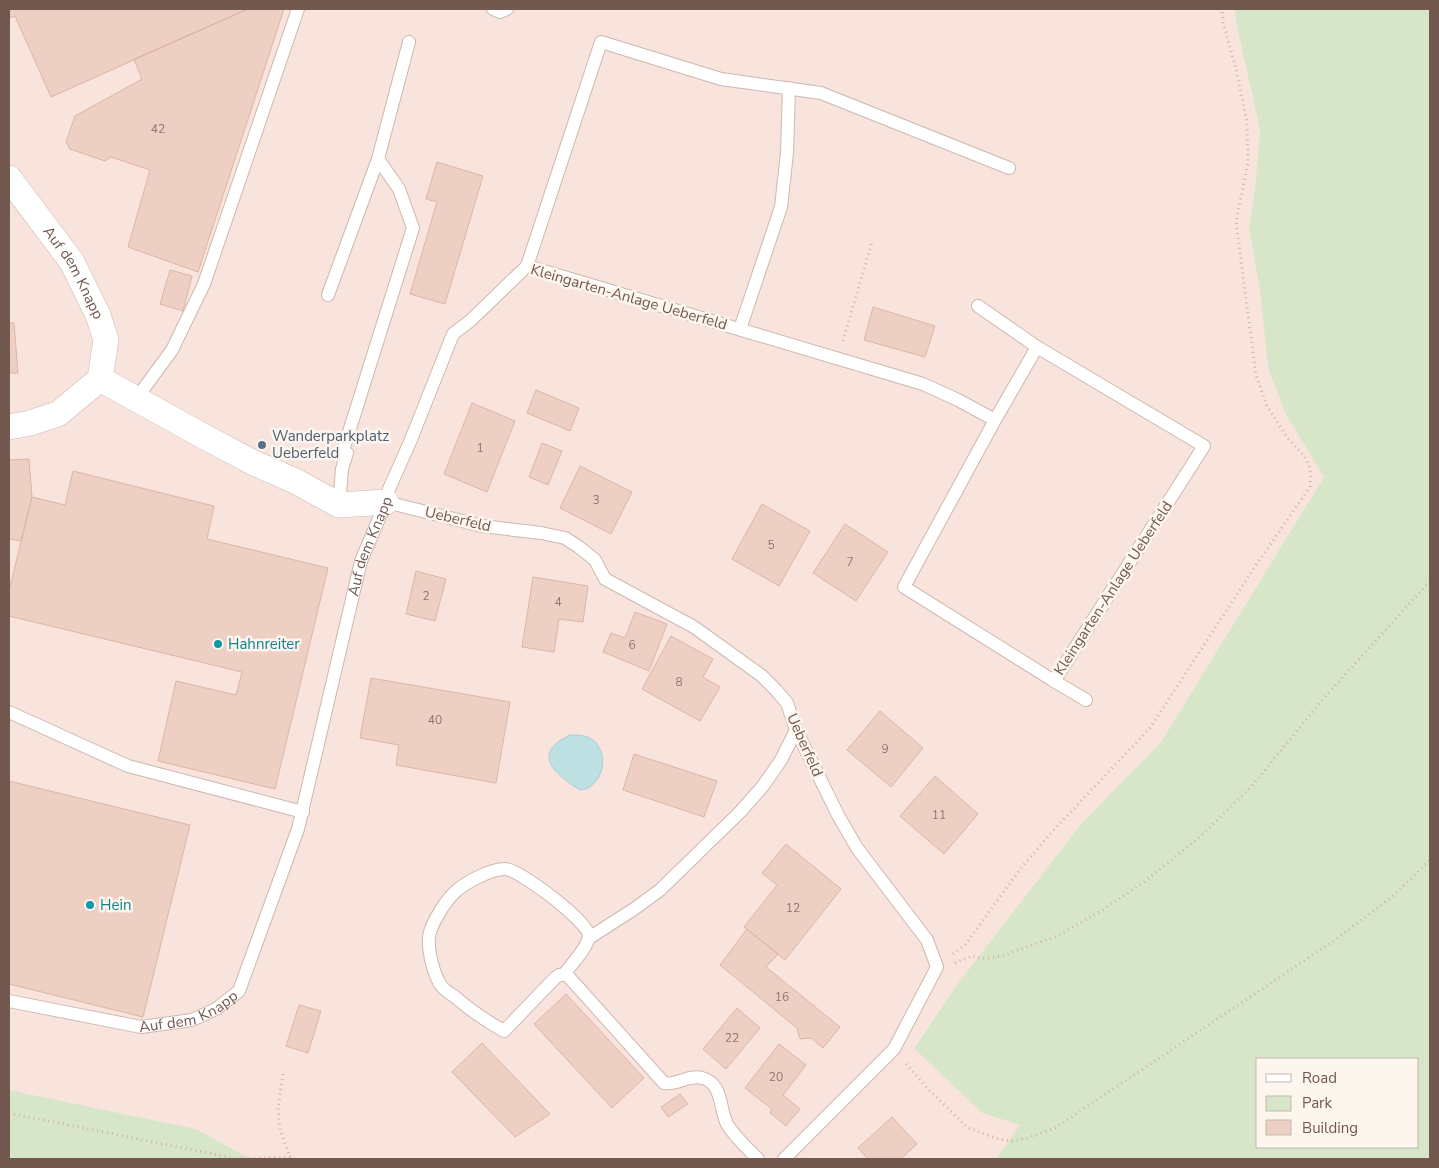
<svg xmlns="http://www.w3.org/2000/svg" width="1439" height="1168" viewBox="0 0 1439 1168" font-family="'Nunito Sans',sans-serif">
<rect width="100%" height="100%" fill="#faf2e8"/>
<path fill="#f9e3dd" d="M9,9h1226l1,13 24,108 -5,58 -6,41 11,61 26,125 38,62 -163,265 -80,82 -122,158 -45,65 68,66 39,12 -25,34h-745l-55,-30 -187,-39z"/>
<path fill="#d7e6c8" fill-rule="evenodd" d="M1235,9h195v1150h-434l24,-34 -38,-12 -68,-65 45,-66 122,-158 80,-82 163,-265 -38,-62 -18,-48 -8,-77 -11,-61 6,-41 5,-58 -24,-108zM1258,1059h160v88h-160z
M9,1090l187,39 55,30h-242z"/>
<path fill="#bee0e2" stroke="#a6d0d3" d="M570,735c8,0 16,0 23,5 14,11 12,36 -2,46 -3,3 -7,3 -11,4 -25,-16 -50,-36 -10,-55z"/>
<path fill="#edd0c3" stroke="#deb5a5" d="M9,9h239l-197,88 -36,-81 -6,2z
M248,9h36l-86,263 -70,-25 22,-77 -39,-13 -6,4 -35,-12 -4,-7 9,-26 67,-37 -8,-20z
M437,162l46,14 -38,128 -35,-10 27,-92 -11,-3z
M170,270l22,6 -9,35 -23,-7z
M873,307l62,19 -10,31 -61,-17z
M9,323h5l4,50h-9z
M536,390l43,18 -9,23 -43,-18z
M472,403l43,18 -28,71 -43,-18z
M542,443l20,8 -14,34 -19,-8z
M29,459l3,38 -11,44 -12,-2v-79z
M580,466l52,26 -21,42 -51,-26z
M73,471l141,35 -7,33 121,29 -53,221 -117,-28 18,-80 60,14 6,-23 -233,-56v-25l23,-94 33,8z
M762,504l48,27 -31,55 -47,-27z
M845,524l43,28 -32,49 -43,-28z
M416,571l30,8 -11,42 -29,-7z
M533,577l55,9 -5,36 -24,-3 -5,33 -32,-5z
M635,612l32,12 -18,47 -46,-19 8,-19 14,5z
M671,636l42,23 -10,18 17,10 -20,34 -58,-32z
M371,678l139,24 -14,81 -100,-18 3,-20 -39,-7z
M880,711l43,37 -32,39 -44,-37z
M634,754l83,27 -13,36 -81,-27z
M935,776l43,38 -34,40 -44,-38z
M9,781l181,44 -47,192 -134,-33z
M786,844l55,45 -56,71 -41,-33 33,-42 -15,-12z
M747,929l31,25 -12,13 74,60 -17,21 -12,-10 -11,1 -3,-11 -77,-63z
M566,994l78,84 -32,30 -78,-84z
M299,1005l22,6 -13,42 -22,-7z
M737,1008l23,20 -34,41 -23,-20z
M482,1043l68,71 -35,23 -63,-65z
M779,1044l27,21 -23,30 17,14 -14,17 -16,-13 2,-4 -27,-21z
M680,1094l8,10 -20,13 -7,-10z
M892,1117l25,27 -16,15h-33l-10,-11z"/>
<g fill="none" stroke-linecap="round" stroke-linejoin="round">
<defs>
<g id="lane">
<path d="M493,9l7,3 7,-3"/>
<path d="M527,266l74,-224 120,37 100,14 188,75"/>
<path d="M328,295l50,-136 31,-117"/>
<path d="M978,306l59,41"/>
<path d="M740,329l41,-122 6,-54 2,-65"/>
<path d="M136,399l36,-49 32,-66 94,-275"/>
<path d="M386,502l96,24 59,7 24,5 14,9 16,13 10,19 89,48 68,49 14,14 11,13 9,27 42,85 19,33 70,92 10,27 -43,82 -110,110"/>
<path d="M339,505l3,-36 5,-16 -4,-2 70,-223 -14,-39 -21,-30"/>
<path d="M1054,681l32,19"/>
<path d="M9,712l119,54 175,46"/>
<path d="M589,938l45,-29 26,-19 80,-78 23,-26 18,-26 15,-30"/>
<path d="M564,974c7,-9 24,-27 25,-38 0,-14 -70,-67 -84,-67 -15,0 -41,14 -51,24 -10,10 -20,27 -24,39 -4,14 3,40 10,52 3,5 9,9 14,12 16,14 32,25 50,35l51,-53 4,-3h8l97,108c12,3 25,-9 38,-5 21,5 17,30 25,46 7,12 21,25 31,35"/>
<path id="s1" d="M9,1001l132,26 51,-7 24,-11 23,-18 59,-162 63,-268 25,-59 3,-13 21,-47 43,-108 17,-13 57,-55 396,118 35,16 37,20 -91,167 150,94 150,-235 -167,-99 -42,73"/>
</g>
<g id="street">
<path id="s2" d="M9,178l63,84 26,53 8,25 -6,39 -42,35 -28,9 -21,4"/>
<path d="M100,379l103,57 51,27 41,18 44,24 47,-3"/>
</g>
</defs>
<use href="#lane" stroke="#cbb9af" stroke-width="14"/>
<use href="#street" stroke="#cbb9af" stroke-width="26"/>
<path stroke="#d2b3a6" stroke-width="3" stroke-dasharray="1 4" stroke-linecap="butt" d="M843,341l29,-99
M953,954l12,-9 56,-77 30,-35 99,-105 106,-163 54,-78 1,-13 -3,-11 -5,-8 -16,-18 -20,-31 -11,-31 -20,-153 12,-59 -1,-41 -11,-53 -13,-47 -1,-13
M955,963l17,-7 11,3 19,-3 55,-20 44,-25 43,-29 57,-46 50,-49 72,-88 107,-118
M906,1064l21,24 41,40 31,11 13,2 16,-3 27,-10 280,-188 57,-43 38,-37
M283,1074l-5,34 2,22 10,27 4,2
M9,1113l228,46 53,-2"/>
<use href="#lane" stroke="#fff" stroke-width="12"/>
<use href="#street" stroke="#fff" stroke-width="25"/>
</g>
<circle fill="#5c6f8a" stroke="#fdf6ee" stroke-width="2" cx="262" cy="445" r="5"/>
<g fill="#0f9aa8" stroke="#fdf6ee" stroke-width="2">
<circle cx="218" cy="644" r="5"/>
<circle cx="90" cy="905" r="5"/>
</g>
<g text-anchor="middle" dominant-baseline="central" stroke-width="5" stroke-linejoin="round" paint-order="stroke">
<g font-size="12" fill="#91766c">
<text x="158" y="129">42</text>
<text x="480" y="448">1</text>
<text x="596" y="500">3</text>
<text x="771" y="545">5</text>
<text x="850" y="562">7</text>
<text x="426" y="596">2</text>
<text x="558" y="602">4</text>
<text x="632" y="645">6</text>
<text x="679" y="682">8</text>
<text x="435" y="720">40</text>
<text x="885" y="749">9</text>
<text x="939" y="815">11</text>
<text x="793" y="908">12</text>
<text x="782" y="997">16</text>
<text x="732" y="1038">22</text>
<text x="776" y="1077">20</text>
</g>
<g font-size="15" fill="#72584f" stroke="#fdf6ee">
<text stroke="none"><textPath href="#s2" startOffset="115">Auf dem Knapp</textPath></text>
<text transform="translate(629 297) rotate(16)">Kleingarten-Anlage Ueberfeld</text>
<text transform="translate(458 519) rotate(13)">Ueberfeld</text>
<text stroke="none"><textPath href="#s1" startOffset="706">Auf dem Knapp</textPath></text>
<text transform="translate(1113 588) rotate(-57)">Kleingarten-Anlage Ueberfeld</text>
<text transform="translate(805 745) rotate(66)">Ueberfeld</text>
<text stroke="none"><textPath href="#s1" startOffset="185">Auf dem Knapp</textPath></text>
</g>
<g font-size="15" fill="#4e5e75" stroke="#fdf6ee" text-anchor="start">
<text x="272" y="436">Wanderparkplatz<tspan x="272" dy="17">Ueberfeld</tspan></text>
</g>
<g font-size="15" fill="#0d838f" stroke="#fdf6ee" text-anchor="start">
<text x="228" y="644">Hahnreiter</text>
<text x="100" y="905">Hein</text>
</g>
</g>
<rect width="1439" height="1168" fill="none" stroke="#72584f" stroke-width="20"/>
<rect x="1256" y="1058" width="162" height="90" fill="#fdf6ee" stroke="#c5b7ae"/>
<rect x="1266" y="1074" width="25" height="8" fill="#ffffff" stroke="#c5b7ae"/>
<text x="1302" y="1083" font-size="15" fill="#72584f">Road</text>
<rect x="1266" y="1096" width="25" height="15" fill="#d7e6c8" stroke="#c5b7ae"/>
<text x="1302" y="1108" font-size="15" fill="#72584f">Park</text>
<rect x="1266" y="1120" width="25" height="15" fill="#edd0c3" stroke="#c5b7ae"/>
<text x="1302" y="1133" font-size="15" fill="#72584f">Building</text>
</svg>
